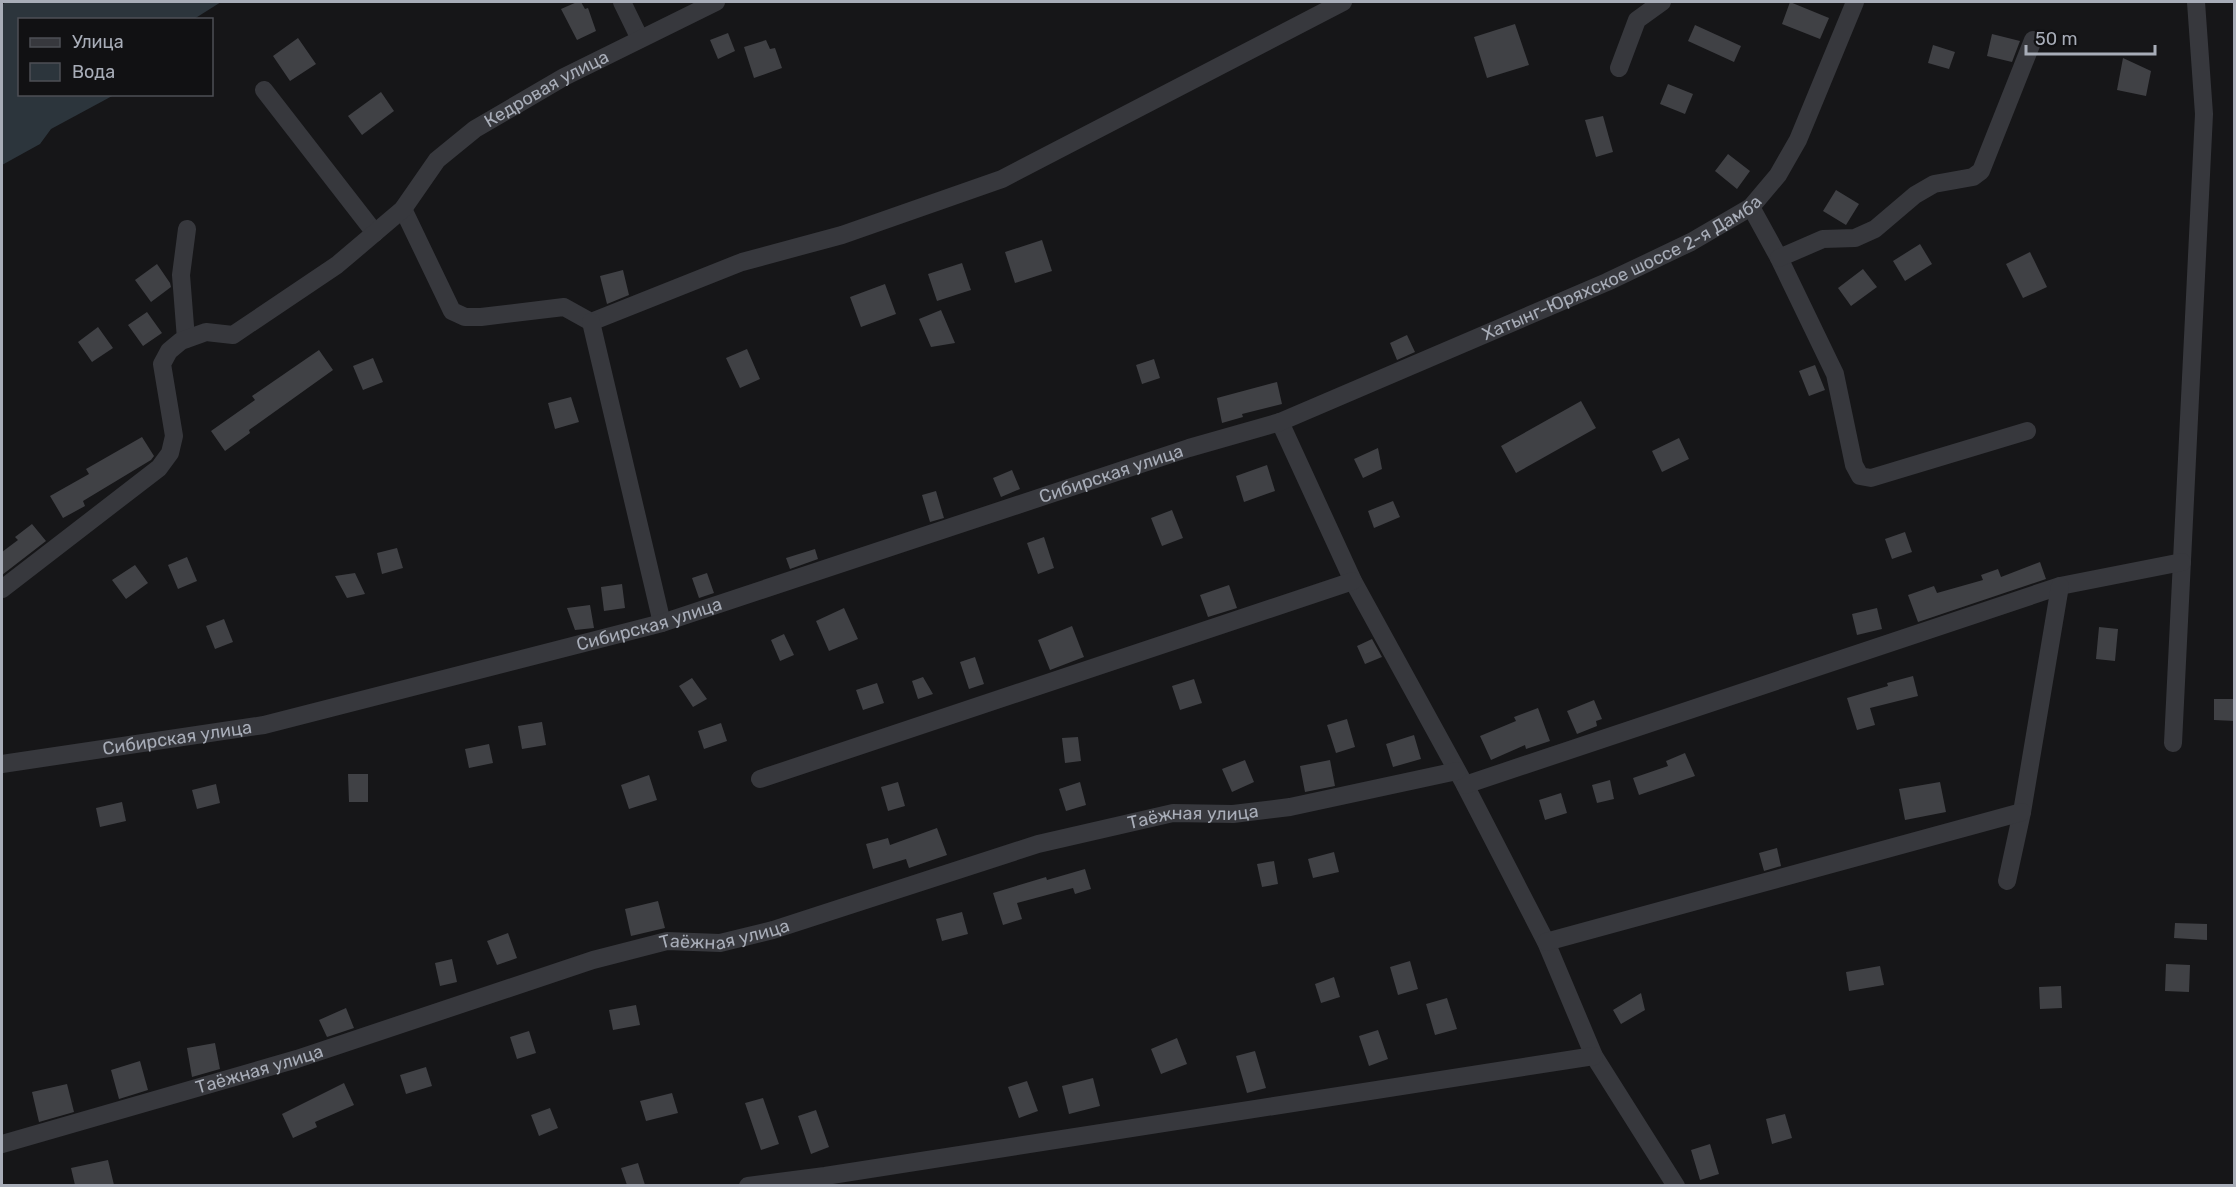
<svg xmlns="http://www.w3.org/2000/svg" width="2236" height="1187" viewBox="0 0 2236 1187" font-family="Rubik,sans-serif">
<rect width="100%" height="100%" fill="#161618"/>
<path fill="#2c353c" d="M6,2h215l-27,17 -174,1v74l94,1 -63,34 -11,15 -38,21v-160z"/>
<path fill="#404145" d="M577,2h4l4,7 3,-1 8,23 -19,9 -16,-31z
M1790,2l39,16 -9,21 -38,-15z
M1515,24l14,41 -42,13 -13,-41z
M1695,25l46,21 -7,16 -46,-21z
M728,33l7,18 -17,8 -8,-19z
M1992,34l28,7 -8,21 -25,-6z
M298,38l18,26 -26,17 -17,-25z
M766,40l4,9 5,-1 7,20 -28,10 -10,-31z
M1933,45l22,7 -6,17 -21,-6z
M2123,58l28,13 -5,25 -29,-6z
M1668,84l25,10 -8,20 -25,-10z
M381,92l13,19 -32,24 -14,-19z
M1603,116l10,36 -17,5 -11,-37z
M1728,154l22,17 -13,18 -22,-18z
M1836,190l23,14 -13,21 -23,-14z
M1042,240l10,31 -37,12 -10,-31z
M1920,244l12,20 -27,17 -12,-20z
M2030,252l17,35 -24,11 -17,-34z
M962,263l9,27 -34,11 -9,-27z
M157,264l13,19 1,4 -20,15 -16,-22z
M1863,269l14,18 -26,19 -13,-18z
M623,270l6,25 -22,9 -7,-28z
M885,284l11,30 -35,13 -11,-30z
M941,310l14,33 -24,4 -12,-28z
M147,312l15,21 -19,13 -15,-21z
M98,327l15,21 -21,14 -14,-20z
M1407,335l8,17 -18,8 -7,-17z
M747,349l13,30 -20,9 -14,-30z
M319,350l14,20 -84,60 1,3 -25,18 -14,-20 44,-31 -3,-4z
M373,358l10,24 -20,8 -10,-24z
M1154,359l6,19 -18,6 -6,-19z
M1815,365l10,25 -16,6 -10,-25z
M1277,382l5,22 -40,10 1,3 -21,6 -5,-25z
M571,397l8,25 -24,7 -7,-26z
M1581,401l15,27 -80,45 -15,-27z
M142,437l12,19 -3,4 -68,41 2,5 -22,12 -13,-22 39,-22 -3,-5z
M1679,438l10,21 -27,13 -10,-21z
M1378,448l4,21 -19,9 -9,-19z
M1267,465l8,26 -31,11 -8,-26z
M1012,470l8,19 -19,8 -8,-19z
M936,491l8,27 -14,4 -8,-27z
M1393,501l7,16 -26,11 -6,-17z
M1172,510l11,28 -21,8 -11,-28z
M32,524l14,17 -44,34v-23l16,-12 -3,-3z
M1905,532l7,20 -20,7 -7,-20z
M1044,537l10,31 -16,6 -11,-31z
M397,548l6,20 -21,6 -5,-21z
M815,549l3,10 -28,10 -4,-11z
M187,557l10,24 -19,8 -10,-24z
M2040,562l6,17 -128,43 -10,-27 26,-9 3,7 46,-13 -2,-5 17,-6 3,8z
M135,565l13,18 -22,16 -14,-19z
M355,573l10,21 -18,4 -12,-22z
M707,573l7,20 -15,5 -7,-20z
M622,584l3,24 -21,3 -3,-24z
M1229,585l8,23 -29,9 -8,-22z
M590,605l4,23 -19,2 -8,-22z
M844,608l14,31 -29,12 -13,-30z
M1877,608l5,21 -25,6 -5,-21z
M224,619l9,23 -18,7 -9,-23z
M1072,626l12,31 -34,13 -12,-30z
M2099,627l19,2 -3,32 -19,-2z
M784,634l10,21 -14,6 -9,-21z
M1372,639l10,18 -17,7 -8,-18z
M975,657l9,27 -15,5 -9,-27z
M1913,676l5,20 -48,12 5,17 -18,5 -10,-32 41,-12 -1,-3z
M923,677l10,17 -15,5 -6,-18z
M692,678l15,21 -14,8 -14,-21z
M1194,679l8,24 -22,7 -8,-24z
M877,683l7,20 -21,7 -7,-20z
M2214,699h21v22l-21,-1z
M1594,700l8,19 -6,2 1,5 -20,8 -10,-23z
M1538,708l12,33 -24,8 -1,-4 -34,15 -11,-24 36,-15 -2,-4z
M1347,719l8,28 -19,6 -9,-28z
M542,722l4,23 -24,4 -4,-23z
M721,723l6,18 -23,8 -6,-18z
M1414,735l7,24 -28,8 -7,-23z
M1078,737l3,24 -16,2 -3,-25z
M489,744l4,19 -24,5 -4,-19z
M1685,753l10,23 -56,19 -6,-17 35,-12 -2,-5z
M1245,760l9,22 -22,10 -10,-23z
M1330,760l5,26 -30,6 -5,-26z
M348,774h20v28h-19z
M649,775l8,25 -28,9 -8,-24z
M1610,780l4,19 -17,4 -5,-18z
M898,782l7,24 -17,5 -7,-24z
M1080,782l6,23 -20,6 -7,-22z
M1940,782l6,30 -41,8 -6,-31z
M216,784l4,19 -23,6 -5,-19z
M1561,793l6,20 -22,7 -6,-20z
M122,802l4,19 -26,6 -4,-19z
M937,828l10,27 -38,13 -3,-9 -33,10 -7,-25 22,-6 2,7z
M1777,848l4,18 -17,5 -5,-18z
M1334,852l5,20 -26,6 -5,-19z
M1274,861l4,23 -16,3 -5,-23z
M1085,869l6,20 -16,5 -2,-6 -56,15 5,16 -19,6 -10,-32 53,-16 1,3z
M658,901l7,27 -34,8 -6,-27z
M962,912l6,22 -26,7 -6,-22z
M2175,923l32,1v16l-33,-2z
M508,933l9,25 -20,7 -10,-24z
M452,959l5,23 -17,4 -5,-23z
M1410,961l8,28 -20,6 -8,-28z
M2166,964l24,1 -1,27 -24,-1z
M1880,966l4,19 -35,6 -3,-19z
M1334,977l6,20 -19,6 -6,-19z
M2061,986l1,22 -22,1 -1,-22z
M1641,993l4,17 -24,14 -8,-14z
M1447,998l10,31 -22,6 -9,-31z
M636,1005l4,20 -27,5 -4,-20z
M346,1008l8,20 -27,9 -8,-17z
M1378,1030l10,29 -19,7 -10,-30z
M529,1031l7,22 -19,6 -7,-22z
M1177,1038l10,26 -26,10 -10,-25z
M215,1043l5,26 -28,8 -5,-29z
M1255,1051l11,37 -19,5 -11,-37z
M140,1061l8,29 -29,9 -8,-29z
M426,1067l6,19 -26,8 -6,-19z
M1093,1078l7,28 -31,8 -7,-28z
M1027,1081l11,30 -19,7 -11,-31z
M344,1083l10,22 -39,17 2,5 -24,11 -11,-24z
M67,1084l7,28 -35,10 -7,-30z
M672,1093l6,20 -32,8 -6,-20z
M763,1098l16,46 -18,6 -16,-47z
M550,1108l8,20 -19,8 -8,-21z
M816,1110l13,37 -18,7 -13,-38z
M1785,1114l7,24 -20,6 -6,-25z
M1710,1144l9,30 -19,6 -9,-30z
M108,1160l6,25h-39l-4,-17z
M638,1163l7,22h-18l-6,-17z"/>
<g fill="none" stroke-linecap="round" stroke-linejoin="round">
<g stroke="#37383d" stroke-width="18">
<path d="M622,2l18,37"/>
<path d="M1619,68l18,-48 25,-18"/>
<path d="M264,90l111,143"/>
<path d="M1751,207l28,51 56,116 19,91 6,11 11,2 156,-47"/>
<path d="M403,209l49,102 13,6h16l83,-10 27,15 151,-60 100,-27 160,-56 341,-177"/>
<path d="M1779,258l44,-19 32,-1 20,-9 40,-34 19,-11 39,-7 8,-6 52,-131"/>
<path d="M591,322l71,301"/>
<path d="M186,339l-5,-64 6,-46"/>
<path d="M1280,422l73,159 112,204 81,157 48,114 82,130"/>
<path id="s1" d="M2,589l157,-121 11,-15 4,-17 -12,-72 7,-13 12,-10 25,-9 27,3 104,-70 66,-56 34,-49 38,-31 89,-52 152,-75"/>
<path d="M2173,743l31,-629 -8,-112"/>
<path id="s2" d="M2,764l262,-39 398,-102 527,-175 91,-26 327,-140 84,-40 60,-35 27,-32 20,-35 57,-138"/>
<path d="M760,779l593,-198"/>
<path d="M1465,785l595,-199 122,-24"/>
<path d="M2007,881l15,-69 38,-226"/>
<path d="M1546,942l476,-130"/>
<path id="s3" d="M2,1144l295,-85 296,-99 74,-19 53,2 53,-13 265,-86 135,-31 60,1 57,-7 167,-36"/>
<path d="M748,1186l77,-10 769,-120"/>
</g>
</g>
<g text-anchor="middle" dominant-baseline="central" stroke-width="4.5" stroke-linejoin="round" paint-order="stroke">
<g font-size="18" fill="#a8adb8" stroke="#111113">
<text stroke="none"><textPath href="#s1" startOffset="794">Кедровая улица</textPath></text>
<text stroke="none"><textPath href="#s2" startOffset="1701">Хатынг-Юряхское шоссе 2-я Дамба</textPath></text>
<text stroke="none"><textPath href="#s2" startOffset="1149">Сибирская улица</textPath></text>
<text stroke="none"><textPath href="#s2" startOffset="663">Сибирская улица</textPath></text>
<text stroke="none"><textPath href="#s2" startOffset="177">Сибирская улица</textPath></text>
<text stroke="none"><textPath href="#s3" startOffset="1240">Таёжная улица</textPath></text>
<text stroke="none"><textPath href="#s3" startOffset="754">Таёжная улица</textPath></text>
<text stroke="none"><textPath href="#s3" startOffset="268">Таёжная улица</textPath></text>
</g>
</g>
<rect width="2236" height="1187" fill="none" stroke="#a8adb8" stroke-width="6"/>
<rect x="18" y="18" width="195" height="78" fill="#111113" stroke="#4d4f55" stroke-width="1.5"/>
<rect x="30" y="38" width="30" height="9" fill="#37383d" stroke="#4d4f55" stroke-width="1.5"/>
<text x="72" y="48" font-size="18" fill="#a8adb8">Улица</text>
<rect x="30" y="63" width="30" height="18" fill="#2c353c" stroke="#4d4f55" stroke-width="1.5"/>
<text x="72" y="78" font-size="18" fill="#a8adb8">Вода</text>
<path d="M2026 45v9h129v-9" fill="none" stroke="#a8adb8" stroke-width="3"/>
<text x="2035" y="45" font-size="18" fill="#a8adb8" stroke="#111113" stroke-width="4.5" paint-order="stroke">50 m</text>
</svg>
